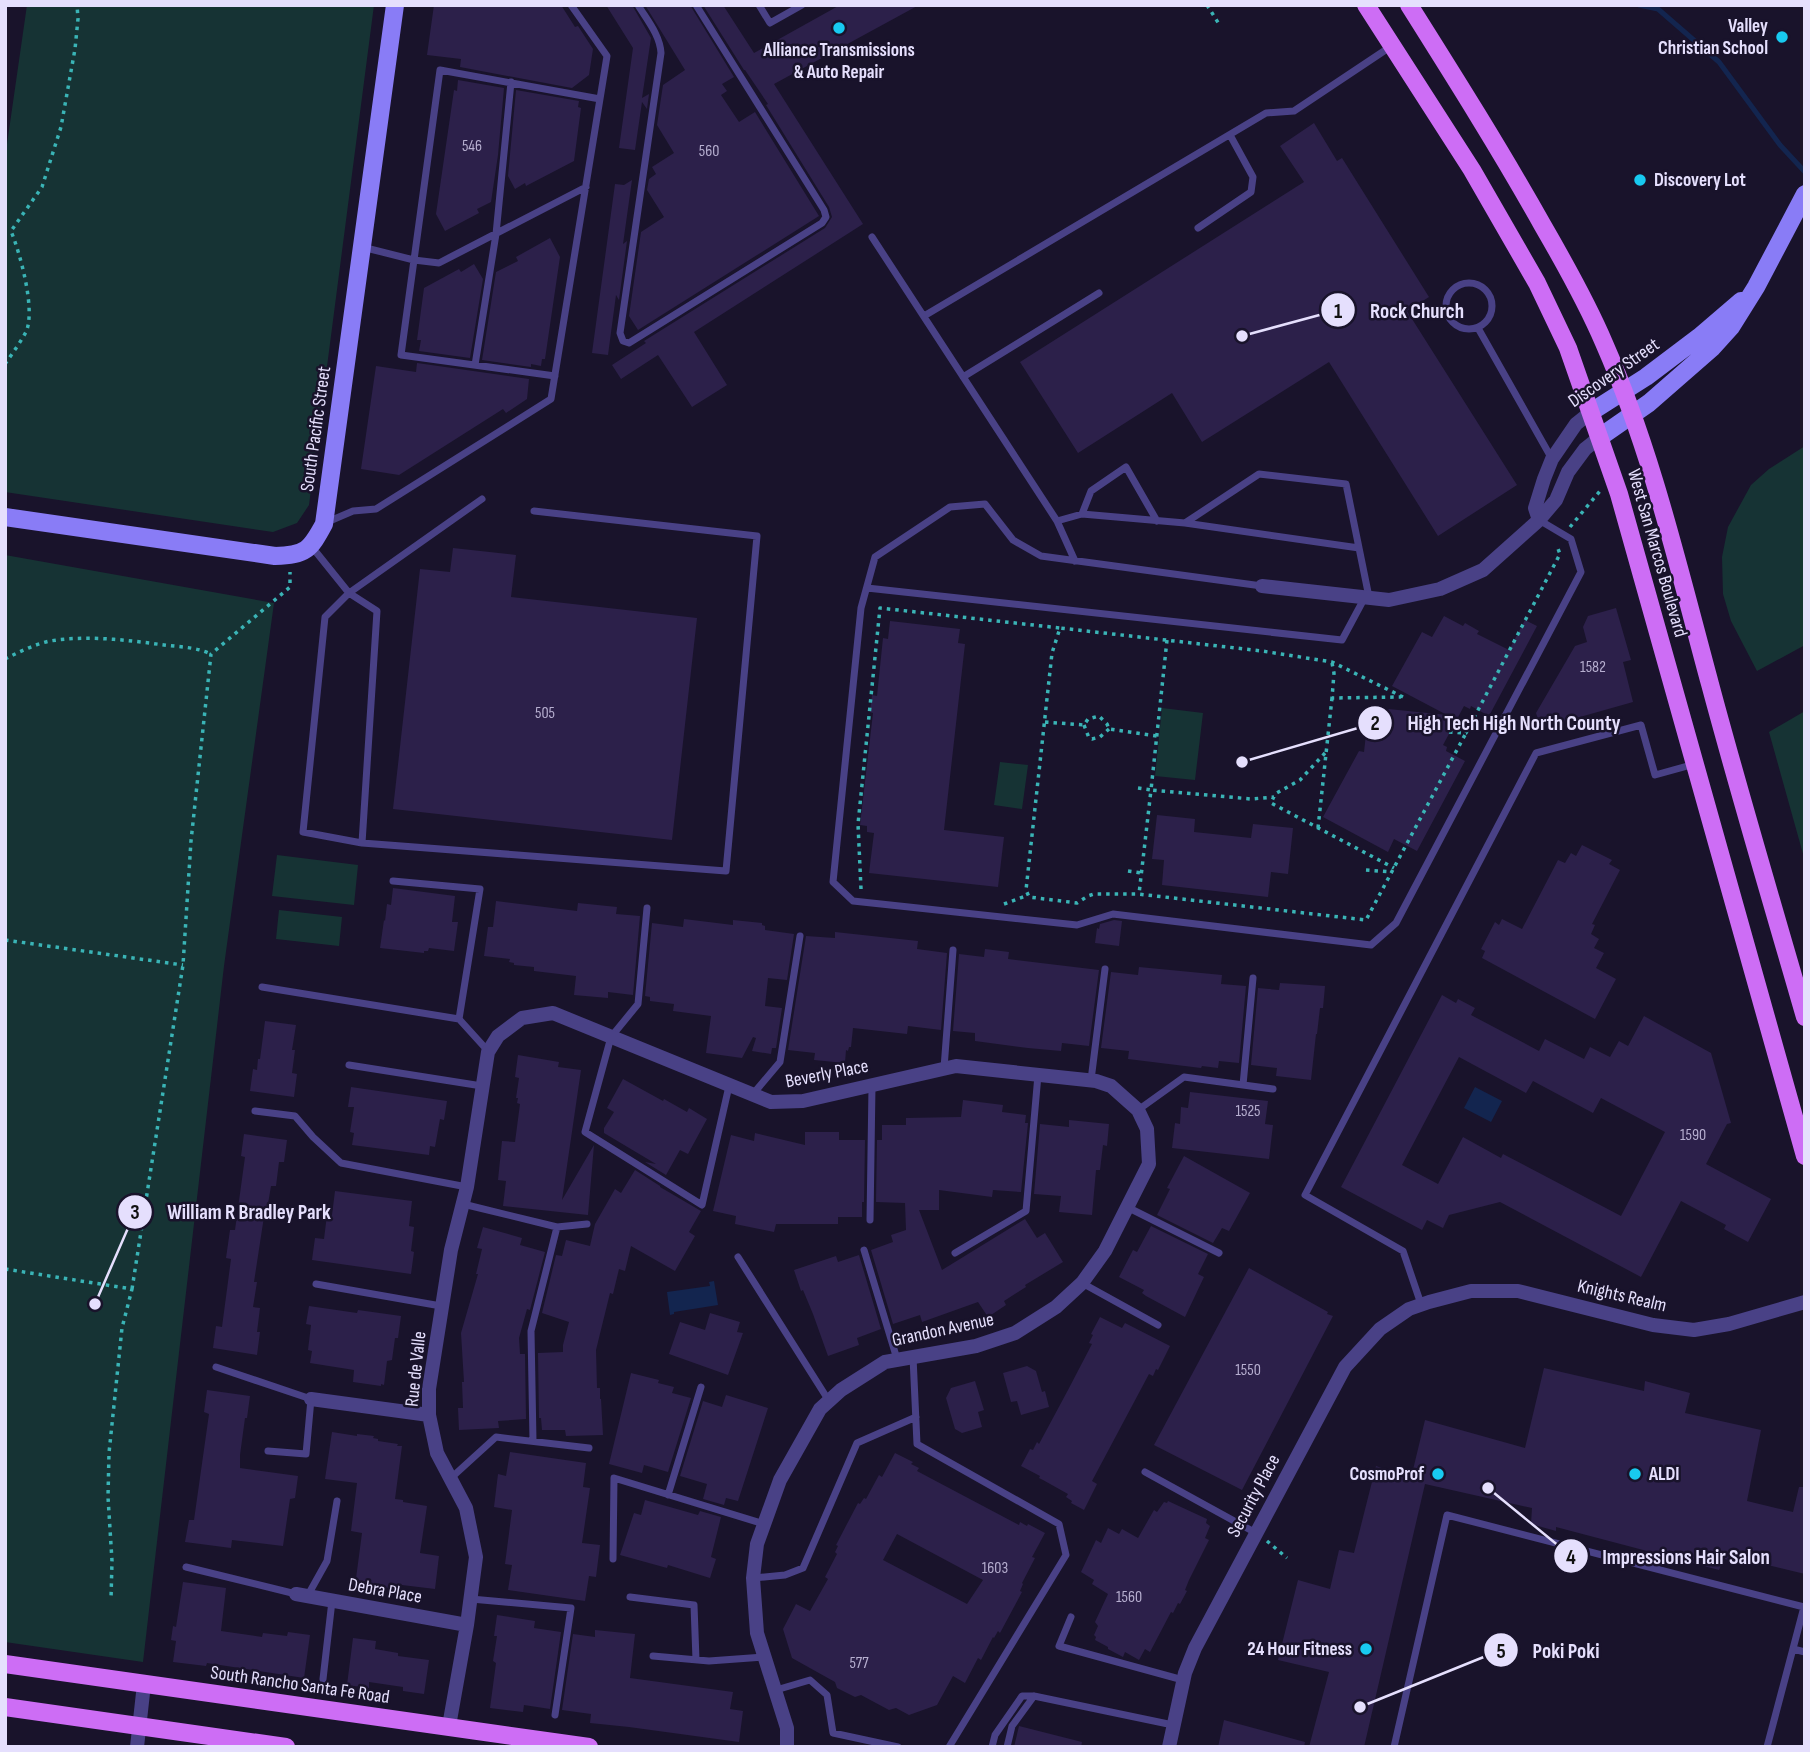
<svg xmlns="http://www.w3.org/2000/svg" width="1810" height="1752" viewBox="0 0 1810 1752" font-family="'Sofia Sans Condensed',sans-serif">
<rect width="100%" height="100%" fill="#19132b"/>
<path fill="#163334" d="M27,5h347l-65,500 -12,18 -24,9 -268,-40v-334z
M1805,446v199l-48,26 -26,-50 -8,-27 -1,-37 6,-30 23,-42 18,-16z
M5,555l269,48 -50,363 -81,696 -138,-20z
M1162,708l41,5 -8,67 -40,-4z
M1805,711v150l-36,-129z
M1000,762l28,3 -6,44 -28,-4z
M277,855l81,10 -4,40 -82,-9z
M279,910l63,7 -3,29 -63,-7z"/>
<path fill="#13254f" d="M1475,1087l27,14 -11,21 -27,-14z
M714,1281l4,24 -44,7v2l-4,1 -3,-23 43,-6 -1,-4z"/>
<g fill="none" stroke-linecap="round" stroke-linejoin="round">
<path stroke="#13254f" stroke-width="5" d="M1639,5l19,4 61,53 61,83 25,27"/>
</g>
<path fill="#2c204a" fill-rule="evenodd" d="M434,5h127l14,22 3,-1 15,23 -4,26 -17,13 -112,-21 1,-8 -34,-4z
M606,5h26l19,33 -9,60 7,-4 -2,15 -5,-7 -7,48 -16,-2 14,-100z
M645,5h45l44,72 -12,7 5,7 -6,4 18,27 16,-10 64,104 -181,114 -9,-14 12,-84 23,-15 -17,-27 2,-11 7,-5 -4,-7 22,-14 -17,-28 6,-40 22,-15z
M703,5h20l31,48 86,-48h79l-145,79 89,140 -169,108 33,53 -35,22 -34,-52 -37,24 -9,-14 34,-22 -2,-2 181,-113 7,-11 -3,-10 -63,-102 2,-1 -23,-34h-1z
M458,80l46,8 -6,67 -7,47 -14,7 2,4 -34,18 -9,-17 18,-124 3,1z
M516,90l63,11 -1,6 3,1 -7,53 -48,25 -1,-3 -10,6 -7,-13z
M1314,123l23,38 5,-3 87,139 -22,14 110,174 -79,51 -109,-174 -127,80 -30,-49 -94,60 -58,-91 284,-180 -24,-36z
M632,180l-9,64 4,-3 -8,59 -3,-5 -8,60 -16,-2 23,-169 9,1z
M550,238l10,19 -15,102h-3l-1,7 -10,-2v3l-49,-7 14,-88 22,-11 -2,-4z
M474,264l9,15 -13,79 -51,-7 2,-11h-4l7,-52 35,-19 2,3z
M417,363l112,16 -2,20 -21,14 -3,-4 -104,66 -38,-6 15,-103 40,6z
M453,548l63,7 -5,42 186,21 -25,222 -279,-31 27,-240 30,3z
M1616,608l15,52 -8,2 10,40 -92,26 -5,-15 39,-67 12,-4 -4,-15 5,-11z
M1444,616l19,10 2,-3 14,8 -2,3 32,16 16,-30 12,6 -48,90 -18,-10 -1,3 -6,-3 -21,39 4,2 -1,4 19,10 -48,90 -23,-12 -6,13 -65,-35 36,-66 5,1 5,-45 78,8 -55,-29 30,-54 10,5z
M890,621l70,8 -2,14 7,1 -21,186 60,7 -6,50 -129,-14 5,-40 -7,-1v-6l-7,-1 13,-112 -3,-1 2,-17 5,1 6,-58 5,1z
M1157,815l38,4 -1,13 57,6 2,-14 40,4 -5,46 -17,-2 -3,25 -106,-12 2,-25 -12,-1z
M1582,845l30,15 -3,4 11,6 -28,54 3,1 -4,9 8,5 -5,9 10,5 -8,15 20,11 -21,40 -113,-61 3,-7 -4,-2 14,-27 4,3 3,-6 20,10 36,-69 7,3 6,-10 5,3z
M393,888l62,8 -3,26h6l-4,29 -25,-3 -1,3h-4v2l-44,-5 4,-28 1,1 2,-17 4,1z
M496,901l81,10 1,-8 39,4 -1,7 24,2 -7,79 -25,-3v6l-34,-3 2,-19 -42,-5v-4l-20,-2v-2l-5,-1 1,-3 -26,-3 4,-29h5z
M684,919l49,6v-5l29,3v2l3,1v4l29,4 -7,46 -19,-2 -3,28 17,2 -6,40h-4l-1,6 -19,-3 4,-13 -3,-1 -11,21 -36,-5 5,-37 -38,-5 1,-7 -24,-3v-4l-5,-1 7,-73 31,4z
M1114,920l8,1 -3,25 -24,-3 2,-15 2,1 1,-5z
M835,932l83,9 -1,8 30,4 -6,77 -33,-4 -1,8 -54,-6 -2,19h-2l-1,4 -2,-1 -1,13 -31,-3 1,-7 -27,-3 18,-114 29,2z
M985,949l24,3 -1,7 91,11 -10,76 -27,-3 -1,8 -33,-3 -53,-7v-8l-22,-2 6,-77 25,3z
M1139,967l83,8 -1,9 25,2 -7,77 -20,-2 -1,7 -16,-2 -1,2 -73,-9 1,-8 -28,-3 10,-76 27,3z
M1280,983l45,3 -2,22h-3l-3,26h-1l-5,46 -35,-4 1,-8 -26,-3 7,-77 21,2z
M1442,995l14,8 2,-4 17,9 -4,7 68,36 6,-12 39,20 6,-12 20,10 9,-16 9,5 16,-30 67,37 20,70 -4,1 -21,40 65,35 -23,43 -24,-13 2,-4 -45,-24 -40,76 -141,-75 -51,13 -6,13 -16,-8 -5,10 -81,-43zM1459,1057l67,36 7,-12 60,32 8,-15 64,34 -44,84 -118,-62 -2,4 -38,-21 -25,47 -36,-19z
M265,1021l31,4 -4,25h3l-3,23 5,1 -3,23 -44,-6 3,-22 4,1 1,-11h2z
M518,1055l41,7 -1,5 23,3 -19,130 32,-55 -6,70 -85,-9 3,-25 -8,-1 4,-39 13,1 5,-38 -3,-1 1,-5h-2l3,-20 -4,-1z
M623,1079l40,22 1,-2 23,13 2,-4 18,11 -19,35 -8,-4 -14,25 -21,-13 11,2 -52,-31v-5l10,-16 -7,-4z
M351,1087l96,14 -3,19 -4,-1 -5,28 -5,-1 -1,9 -77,-10 2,-12 -4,-1 4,-25h-6z
M1190,1092l78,9 -3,23 8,1 -4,34 -97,-11 3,-25 5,1 1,-17 7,1z
M963,1100l40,5 -1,7 24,3 -1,8h3l-7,69 -28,-2 -1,7 -53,-7v20h-20l23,60 83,-51 12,19 8,-5 18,29 -38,23 1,2 -22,14 2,4 -18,12 -10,-15 -56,20 -2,-7 -27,9 -22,-74 22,-8 -2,-7 15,-5 -1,-27 -29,-1 1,-62h5v-15h24v-7l55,-1z
M1069,1120l40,4 -2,22 -4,-1 -3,25h-4l-4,45 -33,-3 2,-16 -27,-2 6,-70 29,3z
M805,1132h34v8h26l-1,62h-2v15h-24v7h-62l-2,8 -39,-8 1,-8 -23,-5 18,-76 23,6 1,-8 50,12z
M244,1134l43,6 -3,22h-5l-3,24h-5l-4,24h-2l-11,72h3l-4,25 7,1 -3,24h3l-3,23 -44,-7 3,-22 6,1 9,-68 -5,-1 4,-28h5l10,-73 -4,-1z
M1184,1156l66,37 -21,38 -7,-3 -9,15 -56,-28 13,-26 -3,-1z
M635,1170l25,16v1l41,24 -12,21 6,4 -20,35 -44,-25 -6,25 -6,-2 -6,25 -3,-1 -14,57 1,38h3v11h1l2,36 -37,1 -1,-6h-23l-1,-12h-2l-1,-65 25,-1v-7l6,-23 -27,-9 14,-58 6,1 4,-16 24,6 5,-22 20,-35 6,4z
M335,1191l77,10 -3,25 5,1 -3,24 3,1 -3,22 -99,-14 3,-22 9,1 3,-24h5z
M1151,1226l57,28 -10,20 6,3 -19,40 -39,-21 -4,-3 2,-3 -25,-13 14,-27 4,2z
M483,1227l39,11 -2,7 25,7 -15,58 -3,-1 -8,29 1,16h5l1,65 -28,2 1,7 -40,2 -1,-22h5l-1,-26h2l-3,-49 17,-59h-2l6,-25 -5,-1z
M859,1255l22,74 -24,9 2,7 -31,11 -15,-42 -10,-24 -2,1 -7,-21 42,-14 2,6z
M1249,1268l79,44 -1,2 6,2 -91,174 -88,-45z
M309,1306l48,7 1,-3 43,6 -3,22h-3l-3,22 -5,1 -3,24 -3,-1v2l-28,-4 1,-12 -44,-7 2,-12 -4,-1 3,-25 -5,-1z
M710,1313l30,9 -3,10 6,1 -15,42 -59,-21 11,-32 25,8z
M1100,1317l22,11 3,-5 45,23 -12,24 -2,-1 -3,7 -4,-2 -57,107 5,3 -13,26 -13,-7 1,-2 -6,-4 2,-3 -25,-14 -4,-2 1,-2 -19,-10 9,-17 3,1 4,-8 2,2 29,-54 24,-46 -3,-1 4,-8 -2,-1z
M1027,1366l9,5 6,21 3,-1 4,16 -28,8 -4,-14 -6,1 -8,-29z
M1544,1368l100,23 1,-10 45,12 -5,20 76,17 -14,71 46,11 6,-25h6v87l-70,-17 -1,4 -10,-2 -5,11 -163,-43v4l-25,-7 1,-16 -107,-24 -61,263h-55l20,-75 -51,-12 20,-80 32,9 9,-39 15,3 22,-87 35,12 14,-58 100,28z
M631,1373l28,7 -1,3 16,4 -2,6 19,5 -23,74 -24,-7 -2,8 -33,-9z
M975,1381l9,29 -6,2 4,15 -20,6 -7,-4 -9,-31 5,-10z
M207,1390l43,6 -3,22h-2l-5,37v13l58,8 -3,22 -5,1 -7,47 -51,-6 -1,8 -46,-6 4,-22h5l15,-106 -5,-2z
M726,1395l42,13 -30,93 -12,-3 -2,7 -21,-6 4,-15 -27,-8 23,-75 19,6z
M332,1432l25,4v-2l17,2 -1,2 5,1v2l20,3 -1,2h5l-7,53 8,1v2l24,4 -7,47 19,3 -4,33 -33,-4v4l-25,-2v2l-22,-3 7,-53 -11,-2 6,-48 -32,-4z
M510,1452l76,11 -3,24 7,1 -8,55 18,2 -4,32 -7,-1 -4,25 -77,-11 4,-25 -7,-1 7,-54 -18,-3 4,-33 8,2z
M895,1453l18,9 -2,2 8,4 -2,3 15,8 87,46 1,-3 7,4 1,-2 17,9 -13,24 3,1 -13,25 1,1 -3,7 2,1 -22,41 -2,-2 -4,7 -1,-1 -12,23 -3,-2 -13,25 -12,-7 -16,29 -28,10 -13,-7 -7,2 -28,-15 -6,2 -18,-9 -2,-6 -43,-24 -9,-29 13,-25 14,7 18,-32 -3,-2 12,-23 -2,-2 3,-6 -2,-1 22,-42 2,1 4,-6 2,1 13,-24 3,2zM897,1534l86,46 -16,24 -84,-44z
M645,1500l53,15 2,-4 21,6 -10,40 5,2 -6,19 -42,-13 -1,3 -47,-13 14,-42 7,2z
M1168,1501l39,18 -1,4 4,3 -5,12 4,2 -20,40 -4,10 2,1 -7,13 -2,-1 -5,10 -2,-1 -21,40 -5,-3 -6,11 -14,-8 -2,5 -15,-8v-2l-13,-7 1,-3 -2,-2 4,-9 -3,-4 13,-28 -16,-10 2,-4 -13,-8 15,-32 5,3 7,-15 11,6 3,-5 16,9 16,-28 3,2 7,-10 3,1z
M183,1582l43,6 -5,43 41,6 1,-4 24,3 1,-4 22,3 -6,43 -97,-15 -1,3 -33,-4 3,-21 -5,-1 2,-14 3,1z
M497,1615l38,6 -1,7 27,4 -11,77 -26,-4 -1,7 -33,-4 6,-45 -3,-2 4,-25h-3z
M595,1630l40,4 -5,44 103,14 -3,17 13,2 -4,31 -110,-15 -39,-4 1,-9 -29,-4 11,-76 22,3z
M353,1638l23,3 -1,8 23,4v3l31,4 -5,34 -21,-3v-4l-34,-5v6l-22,-3z
M1224,1720l81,22 -1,5h-86z
M1019,1726l63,16 -1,5h-67z"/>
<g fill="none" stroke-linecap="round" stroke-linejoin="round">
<path stroke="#3ab4b6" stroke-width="3.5" stroke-dasharray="3.5 5" stroke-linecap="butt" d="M1207,5l12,19
M5,364c7,-10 15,-21 21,-32 10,-22 -6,-79 -15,-101l31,-44 19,-60 14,-78 3,-30 -1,-14
M1570,527l30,-36
M1167,640l-16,150 100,9 23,-2
M5,659c14,-7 30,-15 45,-18 37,-6 77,-1 114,4 16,2 32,2 47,9
M1332,663l2,10 -2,25 69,-1
M1403,697l-71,-35 -70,-11 -202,-23 -8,25 -26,237 3,7 48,6 11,-7 6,-2h44l228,26 100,-187
M1045,722l39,3 4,-6 11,-3 8,8 2,5 48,7
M1084,725l5,13 3,1 8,-2 9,-8
M1449,732l17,1 94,-179 -3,-8
M1325,753l-25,27 -25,14 -4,9 123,65
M1138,788l13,2 -12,104
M1318,828l14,-130
M1366,870l26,2
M1128,871l13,2
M861,889l-3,-65 22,-216 180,20
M1004,904l24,-9
M5,940l178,25
M5,1269l127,20 -10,39 -13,125 -1,44 4,64 -1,38
M132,1289l51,-324 8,-124 20,-187 79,-67v-15
M1267,1541l20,17"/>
<path stroke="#494186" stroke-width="7" d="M638,5c9,15 22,30 23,48l-41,280 3,8 6,2 193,-120 4,-6 -2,-7 -128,-205
M759,5l11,18 32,-18
M1198,228l53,-36 2,-15 -23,-42
M872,237l185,284
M362,247l52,13 25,3 147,-76
M1446 306a23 23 0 1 1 46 0a23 23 0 1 1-46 0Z
M924,316l342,-203 28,-2 96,-64
M1478,328l74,131
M475,365l21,-131 15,-152
M555,376l-154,-21 39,-285 160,29
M963,377l136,-84
M1082,514l9,-23 35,-24 31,54
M325,523l28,-12 23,-2 175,-110 56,-343 -36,-51
M1185,523l174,25
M312,547l37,46 133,-94
M1075,561l-18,-40 25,-7 103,9 74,-49 87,10 23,113
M1262,586l-221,-30 -28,-16 -28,-36 -35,3 -75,50 -14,51 -28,274 20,19 224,24 36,-11 258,31 25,-22 185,-351 -10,-33 -32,-19
M867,588l475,52 23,-43
M349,593l28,18 -15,232 -59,-11 22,-215z
M362,843l364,28 31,-335 -223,-25
M393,881l87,8 -21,130
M647,908l-9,96 -27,33 -26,95 117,73 27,-119
M262,987l197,32 29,32
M349,1065l133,21
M944,1068l9,-118
M1091,1080l14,-111
M1243,1085l10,-107
M753,1094l27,-32 20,-126
M1138,1110l46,-33 89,12
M255,1111l40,5 18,21 28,26 126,24
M463,1204l94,23 -26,104 2,110
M1127,1207l92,46
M870,1220l2,-134
M557,1227l30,-3
M864,1250l33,109
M955,1253l71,-42 12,-136
M738,1257l91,144
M1082,1283l76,42
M316,1284l125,22
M1421,1304l-18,-53 -98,-56 231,-442 105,-28 14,50 40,-11
M913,1357l4,87 142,80 7,31 -117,192
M216,1367l95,32 -5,55 -38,-3
M1145,1472l111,61
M451,1478l45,-41 93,11
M668,1495l33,-108
M613,1559l1,-81 150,46
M186,1567l110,27
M753,1578l32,-3 18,-7 54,-125 59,-26
M308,1595l19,-34 10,-60
M630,1597l64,8 2,55
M471,1599l100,9 -16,107
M1071,1617l-12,29 124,34
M1793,1649l12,3
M653,1656l56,5 55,-4
M323,1679l9,-78
M776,1690l34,-10 17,15 6,38 65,14
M992,1747l3,-12 27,-39h12l139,29
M1007,1747l5,-21 22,-30
M1394,1747l53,-232 357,92 -37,140"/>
<path stroke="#494186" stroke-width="14" d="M1539,520l-4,-12 9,-29 8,-20 24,-35 15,-12
M1262,586l127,14 51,-11 43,-19 56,-50 17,-20 12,-28 17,-23 15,-12
M311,1399l118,16
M296,1594l171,31
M449,1726l18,-101 9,-68 -10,-49 -29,-55 -8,-38v-26l22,-139 16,-63 21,-135 10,-16 24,-18 31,-5 218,89 32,-1 153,-35 140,15 15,5 27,24 9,19 2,35 -44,87 -23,32 -26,24 -41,26 -39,13 -91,16 -44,28 -21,19 -40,71 -23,64 -4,34 4,55 30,95v19
M137,1747l7,-63
M1169,1747l16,-74 10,-25 150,-281 35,-38 29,-20 20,-7 42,-11h47l135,34 41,5 35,-6 76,-22"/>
<path stroke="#897cf6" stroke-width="18" d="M1591,412l55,-35 53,-40 42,-36
M1600,437l49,-34 63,-55 19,-21 25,-40 49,-93
M5,517l270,39c31,-1 35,-6 49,-32l71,-519"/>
<path stroke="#cd6df5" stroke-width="18" d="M1366,5l106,165 65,113 31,65 51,146 186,662
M1409,5c46,73 92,146 134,221 22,38 44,77 61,117 48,109 75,227 106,341 30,112 63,222 95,333
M5,1664l584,83
M5,1707l281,40"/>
</g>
<g fill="#18caf0" stroke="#19132b" stroke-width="2.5">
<circle cx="839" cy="28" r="7"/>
<circle cx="1782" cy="37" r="7"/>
<circle cx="1640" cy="180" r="7"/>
<circle cx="1438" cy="1474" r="7"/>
<circle cx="1635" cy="1474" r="7"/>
<circle cx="1366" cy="1649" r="7"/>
</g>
<g text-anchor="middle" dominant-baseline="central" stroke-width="5" stroke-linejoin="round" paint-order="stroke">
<g font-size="16" fill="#b7afd0">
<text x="472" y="146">546</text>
<text x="709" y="151">560</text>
<text x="1593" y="667">1582</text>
<text x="545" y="713">505</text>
<text x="1248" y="1111">1525</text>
<text x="1693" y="1135">1590</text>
<text x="1248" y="1370">1550</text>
<text x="995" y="1568">1603</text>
<text x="1129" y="1597">1560</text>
<text x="859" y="1663">577</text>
</g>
<g font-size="19" font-weight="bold" fill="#e5dffd" stroke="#19132b" text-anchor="end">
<text x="1768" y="26">Valley<tspan x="1768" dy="22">Christian School</tspan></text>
<text x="839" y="50" text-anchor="middle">Alliance Transmissions<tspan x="839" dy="22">&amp; Auto Repair</tspan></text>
<text x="1654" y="180" text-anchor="start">Discovery Lot</text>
<text x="1424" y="1474">CosmoProf</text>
<text x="1649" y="1474" text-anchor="start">ALDI</text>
<text x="1352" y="1649">24 Hour Fitness</text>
</g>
<g font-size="19" fill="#e5dffd" stroke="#19132b">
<text transform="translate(1614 373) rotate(-35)">Discovery Street</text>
<text transform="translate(316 429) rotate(-82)">South Pacific Street</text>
<text transform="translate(1657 553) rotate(74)">West San Marcos Boulevard</text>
<text transform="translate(827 1074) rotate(-11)">Beverly Place</text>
<text transform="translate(1622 1296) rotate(13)">Knights Realm</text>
<text transform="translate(943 1330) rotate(-12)">Grandon Avenue</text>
<text transform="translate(416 1369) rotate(-84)">Rue de Valle</text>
<text transform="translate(1254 1496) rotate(-62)">Security Place</text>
<text transform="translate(385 1591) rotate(10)">Debra Place</text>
<text transform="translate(300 1685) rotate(8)">South Rancho Santa Fe Road</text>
</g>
</g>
<path fill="none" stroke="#e5dffd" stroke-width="2.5" d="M1242 336L1338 310M1242 762L1375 723M95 1304L135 1212M1488 1488L1571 1556M1360 1707L1501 1650"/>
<g fill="#e5dffd" stroke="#19132b" stroke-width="2.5">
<circle cx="1242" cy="336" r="7"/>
<circle cx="1242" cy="762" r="7"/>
<circle cx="95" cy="1304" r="7"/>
<circle cx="1488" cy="1488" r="7"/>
<circle cx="1360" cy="1707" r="7"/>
<circle cx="1338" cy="310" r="18"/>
<circle cx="1375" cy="723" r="18"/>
<circle cx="135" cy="1212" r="18"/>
<circle cx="1571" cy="1556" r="18"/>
<circle cx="1501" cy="1650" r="18"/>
</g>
<g font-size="21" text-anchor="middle" font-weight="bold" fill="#111">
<text x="1338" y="318">1</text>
<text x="1375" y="730">2</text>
<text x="135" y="1219">3</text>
<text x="1571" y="1564">4</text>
<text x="1501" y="1658">5</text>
</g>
<g font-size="21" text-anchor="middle" font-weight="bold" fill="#e5dffd" stroke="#19132b" stroke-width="5" stroke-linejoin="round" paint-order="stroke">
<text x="1417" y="318">Rock Church</text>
<text x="1514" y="730">High Tech High North County</text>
<text x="249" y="1219">William R Bradley Park</text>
<text x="1686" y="1564">Impressions Hair Salon</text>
<text x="1566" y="1658">Poki Poki</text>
</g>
<rect width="1810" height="1752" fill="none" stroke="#e5dffd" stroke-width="14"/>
</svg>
